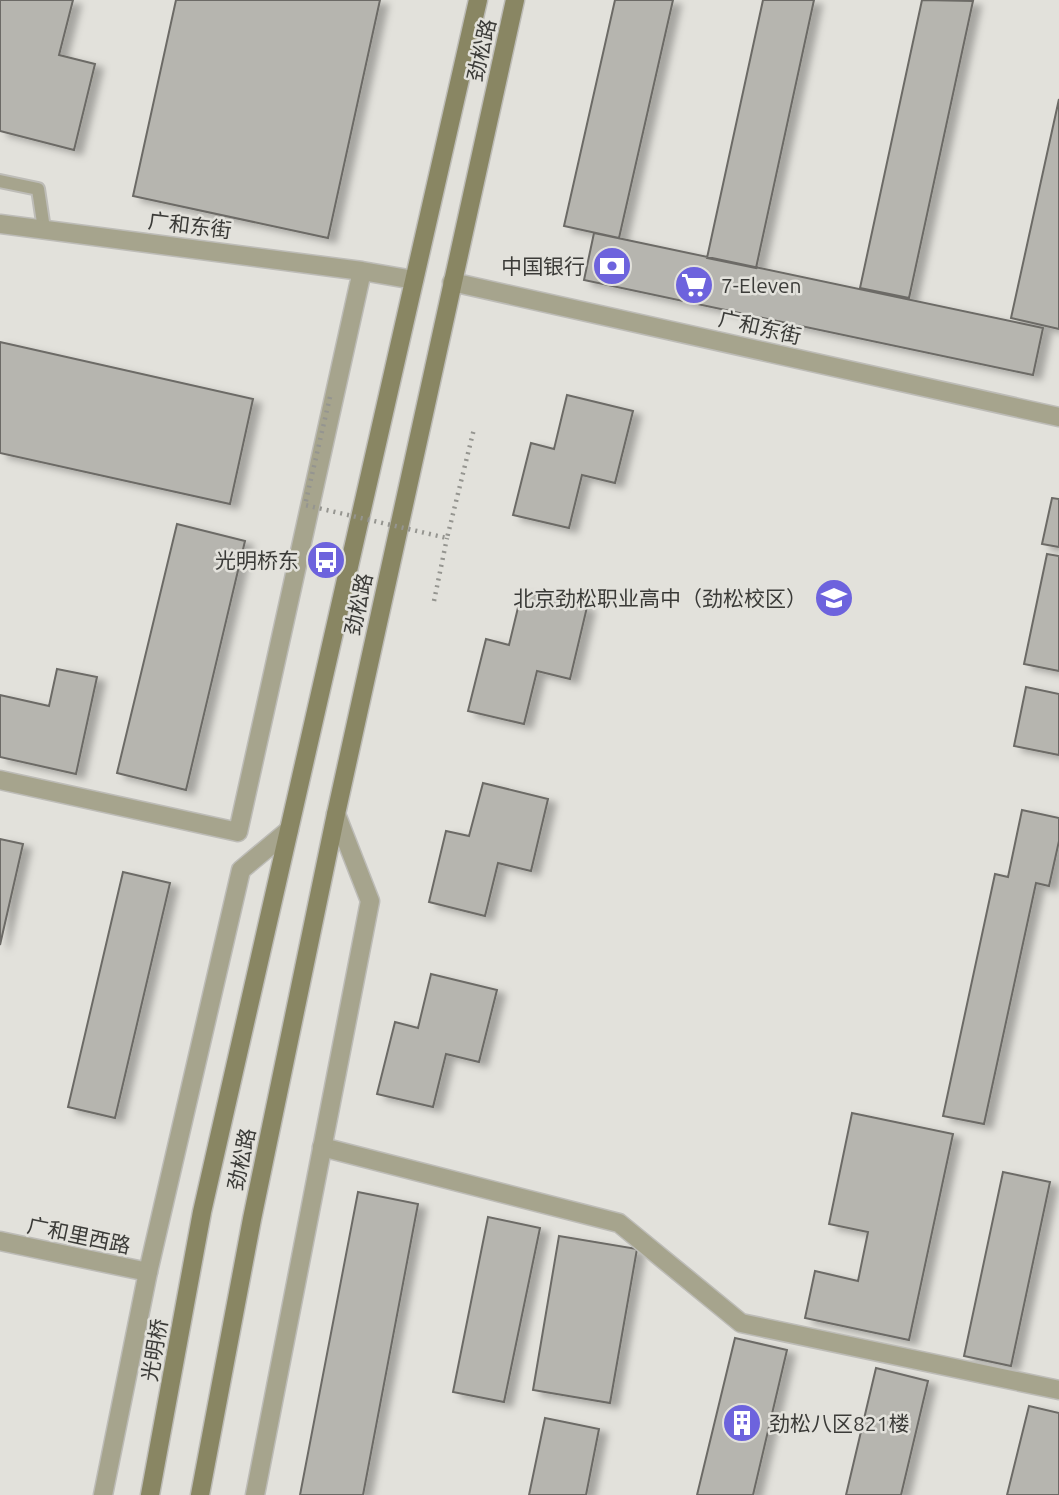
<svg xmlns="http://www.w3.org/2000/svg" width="1059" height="1495" viewBox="0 0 1059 1495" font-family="Ubuntu,'Noto Sans SC',sans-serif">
<defs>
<filter id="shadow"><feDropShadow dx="8" dy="4.5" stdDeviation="3.5" flood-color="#0004"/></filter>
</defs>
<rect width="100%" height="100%" fill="#e2e1db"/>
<path fill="#b6b5af" stroke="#6c6b66" stroke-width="2" filter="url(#shadow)" d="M0,0h73l-14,55 36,9 -21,86 -74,-19z
M176,0h204l-52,238 -195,-42z
M615,0h58l-54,238 -55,-12z
M763,0h51l-58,268 -49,-10z
M922,0l51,1 -64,297 -49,-10z
M1059,99v230l-48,-11z
M594,233l449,95 -10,47 -449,-95z
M0,342l253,57 -23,105 -230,-51z
M567,395l66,16 -18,72 -33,-8 -13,53 -56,-13 18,-72 23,6z
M1052,498l7,1v48l-17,-3z
M177,524l68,17 -59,249 -69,-17z
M1047,554l12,2v115l-35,-7z
M522,591l65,16 -17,72 -33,-8 -13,53 -56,-13 18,-72 23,6z
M57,669l40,8 -21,97 -76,-17v-62l49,11z
M1026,687l33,7v61l-45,-9z
M483,783l65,16 -17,72 -33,-8 -13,53 -56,-14 17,-71 23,5z
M1022,810l37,8v23l-10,45 -13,-3 -52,241 -41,-8 52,-242 13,3z
M0,839l23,5 -23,101z
M123,872l47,11 -55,235 -47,-11z
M431,974l66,16 -18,72 -33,-8 -13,53 -56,-13 18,-72 23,6z
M852,1113l101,21 -44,206 -104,-22 10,-47 43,10 10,-49 -39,-8z
M1003,1172l47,10 -39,184 -47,-10z
M358,1192l60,12 -55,291h-63z
M488,1217l52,11 -36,174 -51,-10z
M559,1236l78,13 -27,154 -77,-13z
M735,1338l52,12 -34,145h-56z
M876,1368l52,13 -27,114h-55z
M1029,1406l30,7v82h-52z
M545,1418l54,11 -13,66h-57z"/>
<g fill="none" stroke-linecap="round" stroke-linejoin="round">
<defs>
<path id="service" d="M0,181l38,8 6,40"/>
<path id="minor" d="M0,224l362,47 52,9
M0,780l238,52 124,-561
M322,1147l297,76 122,100 318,67
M0,1241l148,31"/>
<path id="tertiary" d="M452,282l607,135
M103,1495l45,-223 93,-402 48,-40
M255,1495l115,-594 -34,-87"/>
<path id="secondary" d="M150,1495l52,-283 276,-1212
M200,1495l52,-276 84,-405 179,-814"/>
</defs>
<use href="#service" stroke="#bdbcb7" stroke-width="16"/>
<use href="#minor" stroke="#bdbcb7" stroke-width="21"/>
<use href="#tertiary" stroke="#bdbcb7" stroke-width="21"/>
<use href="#secondary" stroke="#bdbcb7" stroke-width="21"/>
<path stroke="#959590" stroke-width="4.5" stroke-dasharray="2 5" stroke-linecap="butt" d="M434,601l13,-63"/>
<use href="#service" stroke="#a6a48d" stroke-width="12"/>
<use href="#minor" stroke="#a6a48d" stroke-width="18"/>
<use href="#tertiary" stroke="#a6a48d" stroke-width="18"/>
<use href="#secondary" stroke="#898663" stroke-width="18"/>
<path stroke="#959590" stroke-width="4.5" stroke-dasharray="2 5" stroke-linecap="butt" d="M330,397l-25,108 142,33 27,-109"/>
</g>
<defs>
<symbol id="bank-disc" viewBox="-11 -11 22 22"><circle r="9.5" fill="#6d63dd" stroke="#e2e1db"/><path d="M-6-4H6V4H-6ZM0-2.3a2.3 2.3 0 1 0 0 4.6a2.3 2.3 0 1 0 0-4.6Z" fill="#fff"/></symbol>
<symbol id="supermarket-disc" viewBox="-11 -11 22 22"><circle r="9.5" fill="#6d63dd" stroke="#e2e1db"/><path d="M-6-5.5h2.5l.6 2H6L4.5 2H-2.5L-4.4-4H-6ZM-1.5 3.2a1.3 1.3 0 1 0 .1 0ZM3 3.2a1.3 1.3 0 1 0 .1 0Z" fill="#fff"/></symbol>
<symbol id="bus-disc" viewBox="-11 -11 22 22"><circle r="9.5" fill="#6d63dd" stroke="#e2e1db"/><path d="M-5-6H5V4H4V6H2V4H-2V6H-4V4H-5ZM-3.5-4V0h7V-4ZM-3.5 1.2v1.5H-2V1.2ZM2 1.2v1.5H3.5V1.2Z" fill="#fff"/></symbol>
<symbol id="school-disc" viewBox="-11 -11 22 22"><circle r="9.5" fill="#6d63dd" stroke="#e2e1db"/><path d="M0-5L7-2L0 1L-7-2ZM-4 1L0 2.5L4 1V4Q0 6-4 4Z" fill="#fff"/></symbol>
<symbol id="building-disc" viewBox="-11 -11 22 22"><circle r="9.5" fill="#6d63dd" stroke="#e2e1db"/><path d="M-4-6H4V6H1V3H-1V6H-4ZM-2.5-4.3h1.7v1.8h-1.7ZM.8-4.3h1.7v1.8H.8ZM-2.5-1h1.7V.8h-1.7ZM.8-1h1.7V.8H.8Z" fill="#fff"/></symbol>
</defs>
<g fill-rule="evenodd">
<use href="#bank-disc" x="590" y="244" width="44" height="44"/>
<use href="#supermarket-disc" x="672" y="263" width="44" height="44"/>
<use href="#bus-disc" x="304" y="538" width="44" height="44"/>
<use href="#school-disc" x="812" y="576" width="44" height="44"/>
<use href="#building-disc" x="720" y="1401" width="44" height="44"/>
</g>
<g text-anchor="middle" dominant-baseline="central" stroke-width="5" stroke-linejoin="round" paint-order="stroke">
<g font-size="21" fill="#3b3b38" stroke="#e2e1db">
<text transform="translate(481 50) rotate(-77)">劲松路</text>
<text transform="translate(190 225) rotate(7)">广和东街</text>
<text transform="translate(760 327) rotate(13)">广和东街</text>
<text transform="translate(358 604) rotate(-78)">劲松路</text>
<text transform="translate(241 1159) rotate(-78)">劲松路</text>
<text transform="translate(79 1235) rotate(12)">广和里西路</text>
<text transform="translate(154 1350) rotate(-80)">光明桥</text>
</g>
<g font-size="21" fill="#3b3b38" stroke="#e2e1db" text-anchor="end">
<text x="585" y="266">中国银行</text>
<text x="721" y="285" text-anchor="start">7-Eleven</text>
<text x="299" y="560">光明桥东</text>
<text x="807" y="598">北京劲松职业高中（劲松校区）</text>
<text x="769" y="1423" text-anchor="start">劲松八区821楼</text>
</g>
</g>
</svg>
